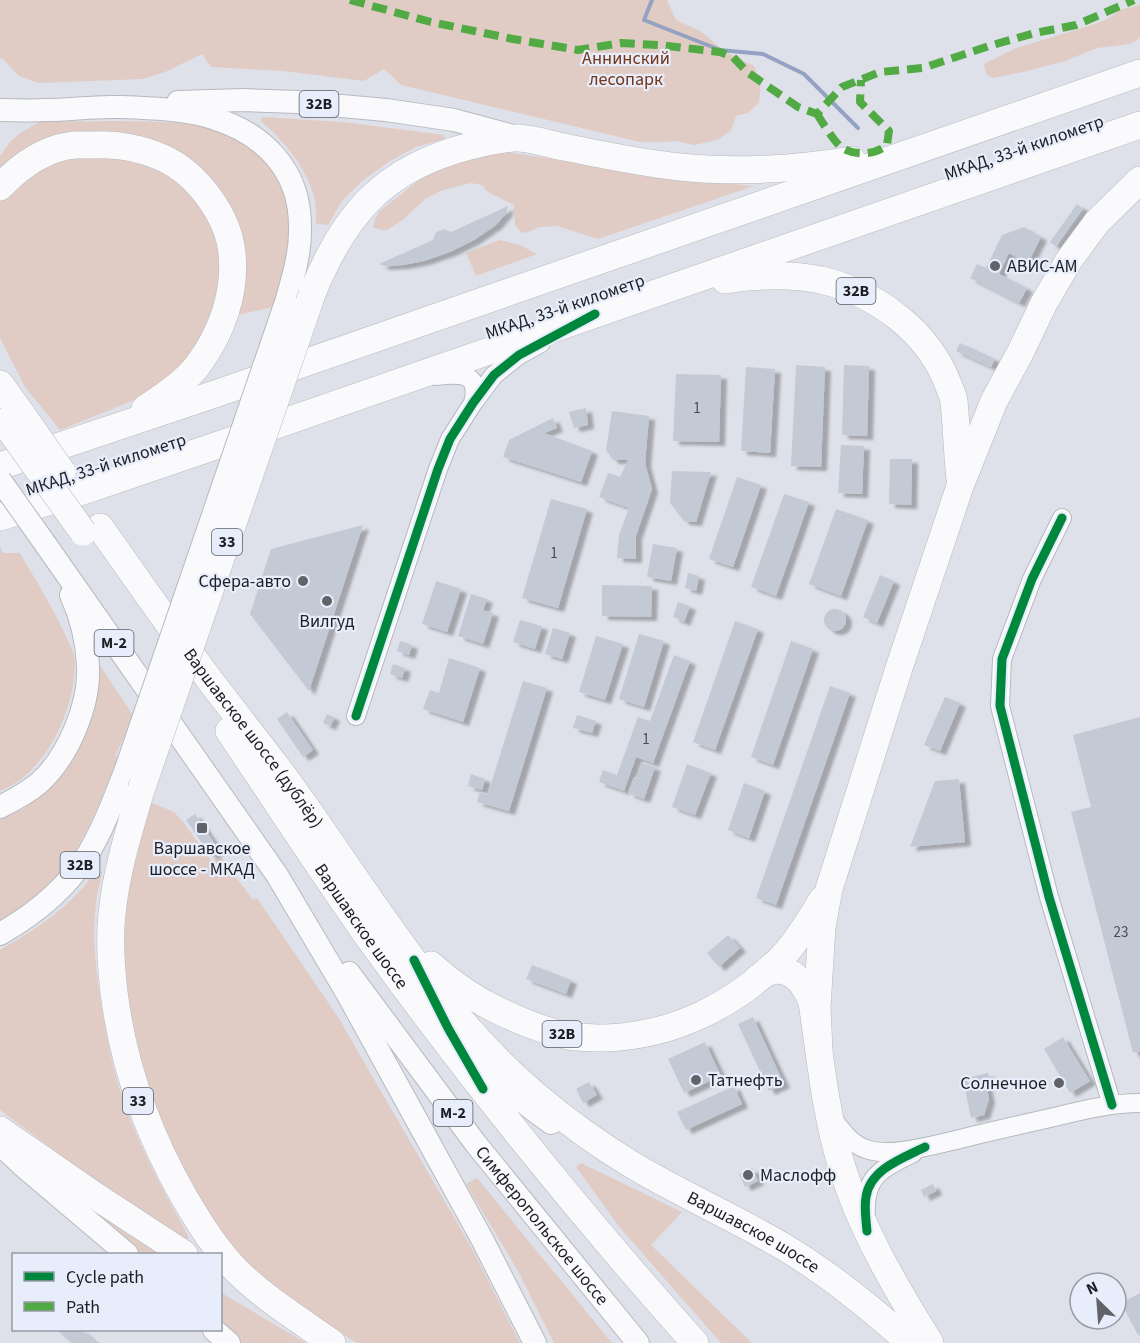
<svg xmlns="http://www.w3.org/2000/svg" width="1140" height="1343" viewBox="0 0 1140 1343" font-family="'Source Sans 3',sans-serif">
<defs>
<filter id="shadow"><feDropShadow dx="6" dy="4" stdDeviation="1.5" flood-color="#0004"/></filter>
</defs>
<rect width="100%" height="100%" fill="#dee1e9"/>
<path fill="#e1ccc5" d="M0,0h667l9,20 26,12 22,19 30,15 7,16 -2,20 -11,11 -12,3 -5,15 -14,9 -23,5 -18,-4 -12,1h-24l-239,-57 -17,-16 -20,12 -81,-10 -72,-4 -9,-13 -37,18 -22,7 -104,4 -20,-7 -17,-18 -2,1z
M1140,5v33l-10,6 -33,4 -32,13 -42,11 -30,6 -7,-4 -2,-10 32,-16 70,-21 19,-7 18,-11z
M262,117l81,5 102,13 -1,4 -28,8 -26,14 -28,20 -20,20 -14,24 -12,-1c0,-8 0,-16 -1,-24 -8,-32 -30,-58 -54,-79z
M111,121c58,1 137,-4 167,58 8,15 13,31 12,48 -1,27 -10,54 -17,80l-36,8 6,-66 -104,-111 -139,35v-17l10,-14 10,-9 19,-11z
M506,152l190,29 58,5 -156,53 -41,-13 -17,1 -9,4 -9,2 -7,-8 -1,-20 -26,-13 -6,-7 -11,-2 -28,7 -18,9 -21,20 -17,11h-7l-7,-3 2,-9 6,-8 41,-32 39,-17z
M105,154l54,13 42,32 20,52 -4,56 -28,54 -47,36 -82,33 -35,-43 -25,-49v-136l2,-4 43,-34 28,-9z
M499,240l21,5 17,9 -61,22 -10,-23z
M0,547l3,6h17c15,26 30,50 43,77 3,8 9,16 11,25 2,13 0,24 -2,36 -9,40 -32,84 -72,100z
M97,661l37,56 -19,39 3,1c-19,46 -35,94 -70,130 -14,14 -32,25 -48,36v-103l23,-11 25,-18 18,-23z
M150,802l24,10 10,11 28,39 9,-5 32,43 4,-2 81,119 132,228 50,98h-163l-18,-11 -68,-47 -27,-24 -18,-19 -46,-74 -40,-101 -12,-69 -4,-36 -1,-36 4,-35z
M97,870l5,3c-2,10 -5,20 -6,31 -4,35 0,70 6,104 4,24 8,48 15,72 16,56 44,107 72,157l-6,6 -32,-21 -151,-112v-160c27,-16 54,-32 76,-55 8,-7 14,-17 21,-25z
M581,1163l101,49 -31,33 101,98h-31l-100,-114 -45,-62z
M477,1178l135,165h-58l-36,-72 -52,-87z
M95,1206l67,48h-22l-48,-44z
M220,1292l86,51h-64l-21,-18z"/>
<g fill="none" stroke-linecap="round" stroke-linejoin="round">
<path stroke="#94a1c2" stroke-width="4" d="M652,0l-8,20 76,30 43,4 41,20 54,54"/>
</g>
<path fill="#c4c9d6" filter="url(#shadow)" d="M1077,204l6,4 -28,38 -5,-4z
M508,206l-2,7 -10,12 -22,15 -24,12 -26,9 -21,4 -18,1 -6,-2 54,-24 3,-8 8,-3 7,3z
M1024,227l17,10 -13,26 -19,-10 -10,21 28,14 -8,15 -49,-25 7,-14 9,4 16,-33z
M960,343l35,16 -4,8 -35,-16z
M796,365l29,2 -4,100 -30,-1z
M844,365l25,1 -2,70 -25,-1z
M746,367l29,2 -5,84 -29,-2z
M676,374l45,1 -2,67 -46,-1z
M586,408l2,17 -14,3 -5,-16z
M612,411l37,5 -4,47 7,26 -16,47v23l-19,-1 2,-23 10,-27 -30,-11 9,-24 12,4 8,-17h-15l-7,-10z
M553,418l4,10 -13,5 48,18 -11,31 -78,-25 6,-17z
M841,445l23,1 -2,48 -24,-1z
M890,459h22l-1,46 -22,-1z
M672,471l39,1 -15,50 -12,-1 -14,-18z
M737,477l24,8 -28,82 -24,-8z
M784,494l25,8 -33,94 -25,-9z
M551,499l36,10 -29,99 -36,-10z
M836,509l32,11 -27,76 -32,-12z
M363,525l-54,166 -59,-77 21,-65z
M653,544l24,4 -6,33 -24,-4z
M688,573l11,3 -3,15 -11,-3z
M880,575l14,6 -17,42 -14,-6z
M436,581l25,8 -14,43 -25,-8z
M602,585l50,1 -1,31 -49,-1z
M471,594l16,5 -4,11 10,3 -10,31 -25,-8z
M678,602l12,4 -6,16 -11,-5z
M824 620a11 11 0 1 1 22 0a11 11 0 1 1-22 0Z
M520,620l22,6 -7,23 -22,-7z
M735,621l23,8 -43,121 -22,-8z
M553,628l17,5 -8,26 -17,-5z
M639,634l25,7 -20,66 -25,-8z
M596,636l27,8 -18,56 -26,-8z
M400,641l12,4 -3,10 -12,-4z
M791,641l22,8 -40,116 -22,-8z
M674,655l16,6 -37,102 -17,-6 -12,34 -25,-9 4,-12 14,5 21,-58 12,4z
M449,658l31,10 -17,54 -40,-13 7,-19 9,3z
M393,664l12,4 -3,10 -12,-4z
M523,681l24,7 -38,123 -32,-9 3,-10 8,2z
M830,686l20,7 -74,212 -20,-7z
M945,697l15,6 -20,48 -16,-6z
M287,712l26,38 -10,7 -26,-38z
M327,714l7,3 -4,9 -7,-3z
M577,715l19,6 -4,12 -19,-5z
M1140,717v334l-7,2 -62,-241 20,-5 -18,-72z
M642,763l13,4 -11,32 -16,-6 6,-16 2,1z
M687,764l24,9 -16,42 -23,-8z
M471,774l14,5 -3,11 -14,-4z
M959,779l6,63 -55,5 25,-66z
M744,783l21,8 -16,47 -21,-8z
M195,814l24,36 -8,6 -25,-36z
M728,935l12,13 -21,19 -12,-14z
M532,965l39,15 -5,14 -40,-15z
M753,1017l31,67 -15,7 -31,-67z
M1063,1037l27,44 -20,12 -26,-44z
M705,1042l16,34 -37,17 -16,-34z
M988,1073l2,6 -5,1 4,19 -5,16 -13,3 -8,-39z
M589,1082l8,13 -14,8 -7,-14z
M734,1086l8,18 -56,26 -9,-18z
M752,1168l6,13 -13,6 -6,-13z
M933,1184l3,7 -12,6 -3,-7z
M1140,1293v41l-2,1 -17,-32z
M57,1330h24l15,13h-24z"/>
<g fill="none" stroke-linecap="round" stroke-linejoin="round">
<defs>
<path id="minor" d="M436,376c24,-3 45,-4 37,27
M1062,518l-30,61 -30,80 -2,47 49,191 63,208
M356,716l82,-247 12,-30 23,-36 21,-28 25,-20 22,-12
M833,1119c9,12 18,25 33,30 23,9 67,-4 90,-9 32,-8 63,-15 94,-22 29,-7 60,-15 90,-15
M866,1219c-3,-42 13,-49 47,-66"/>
<g id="major">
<path d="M178,102l65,-2 54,2 89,8 68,10 59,16"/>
<path d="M0,110c15,0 30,1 46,0 24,0 48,-4 72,-3 30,1 67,2 95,11 52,16 87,53 87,108 1,26 -7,52 -14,76"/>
<path d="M46,545l231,330 71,120 134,244 53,104"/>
<path d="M0,807c14,-7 27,-14 39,-24 29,-26 51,-78 49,-117 -1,-25 -7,-49 -17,-71"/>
<path d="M0,934c35,-20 67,-46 88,-80 16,-27 27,-57 38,-85"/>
<path id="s1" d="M349,973l127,171 162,199"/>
<path d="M457,1039c29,33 58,59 94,84"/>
<path d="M0,1144l22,21 105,89"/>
<path d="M214,1330l15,13"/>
</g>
<g id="highway">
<path d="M0,187c19,-20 44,-39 74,-42 7,0 15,0 22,0 22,-1 47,4 67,13 35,16 66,59 69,96 4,40 -11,80 -34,111 -14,18 -34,31 -53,44"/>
<path d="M725,280c32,-5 65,-6 96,0 55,13 107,51 127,104 2,5 5,11 6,17 1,8 1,16 2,23 1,19 2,37 4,55"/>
<path d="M312,294c32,-80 72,-126 158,-148 13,-3 37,-9 49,-8 15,1 30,6 45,9 39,8 77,16 116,20 57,6 116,2 172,-7"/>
<path d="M0,384l23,32"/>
<path d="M0,466l212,-71 928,-322"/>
<path d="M0,517l92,-29 135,-46 913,-317"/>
<path id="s2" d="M100,527c36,51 72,103 109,152 30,40 61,77 89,117 73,102 140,216 236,298 32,27 65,51 100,72 49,29 101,52 150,81 44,26 88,62 126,96"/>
<path id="s3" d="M229,731c46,68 90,136 137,203 102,142 213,279 329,409"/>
<path d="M141,790c-12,41 -25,82 -29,124 -3,26 -1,52 2,78 9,74 33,140 70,205 16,27 32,53 53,74 28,28 63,49 95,72"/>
<path d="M431,965c21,19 43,34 68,46 21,10 42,19 65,24 13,3 27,3 41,3 68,-2 131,-33 178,-82 16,-17 27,-37 39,-56"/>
<path d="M757,979c3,-2 8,-6 12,-7 22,-8 36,13 43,30 8,54 13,109 29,162 19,63 54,123 89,179"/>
<path d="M819,1050l-2,-43 5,-80 7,-38 70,-221 61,-182 34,-85 26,-48 24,-50 25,-43 28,-38 43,-42"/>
<path d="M0,1130l94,65 90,59"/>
</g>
</defs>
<use href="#minor" stroke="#b6b9bf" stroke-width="20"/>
<use href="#major" stroke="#b6b9bf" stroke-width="24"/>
<use href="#highway" stroke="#b6b9bf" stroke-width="28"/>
<use href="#minor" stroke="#fafafc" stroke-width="18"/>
<use href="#major" stroke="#fafafc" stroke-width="22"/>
<use href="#highway" stroke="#fafafc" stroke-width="27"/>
<defs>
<path id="major-bridge" d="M0,480l46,65
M126,769l160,-467"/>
<path id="highway-bridge" d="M23,416l39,56
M4,422l79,110
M141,790l171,-496"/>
</defs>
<use href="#major-bridge" stroke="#b6b9bf" stroke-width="24" stroke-linecap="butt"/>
<use href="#highway-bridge" stroke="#b6b9bf" stroke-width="28" stroke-linecap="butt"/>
<use href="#major-bridge" stroke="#fafafc" stroke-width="22"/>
<use href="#highway-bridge" stroke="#fafafc" stroke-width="27"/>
<path stroke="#52aa44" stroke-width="8" stroke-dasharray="15 8" stroke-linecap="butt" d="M350,0l81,22 82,17 65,11 43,-7 38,2 61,7 13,5 14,15 51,35 19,7 25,-27 38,-15 43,-4 66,-22 46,-13 41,-8 58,-25
M817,114c5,8 18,29 25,34 13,8 34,7 45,-3l2,-14 -29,-29 1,-22"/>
<defs>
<path id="cycleway" d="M1062,518l-30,61 -30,80 -2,47 49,191 63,208
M356,716l82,-247 12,-30 23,-36 21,-28 25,-20 76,-41
M414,960l34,68 35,61
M867,1231c-1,-11 -3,-23 -1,-34 4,-28 37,-39 59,-50"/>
</defs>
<use href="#cycleway" stroke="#e7edfb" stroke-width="13"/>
<use href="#cycleway" stroke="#00873e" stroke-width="9"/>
</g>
<g fill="#616369" stroke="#e7edfb" stroke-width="2">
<circle cx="995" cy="266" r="6"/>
<circle cx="303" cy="581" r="6"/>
<circle cx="327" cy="601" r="6"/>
<rect x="196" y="822" width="12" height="12" rx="3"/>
<circle cx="696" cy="1080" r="6"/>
<circle cx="1059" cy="1083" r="6"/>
<circle cx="748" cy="1175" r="6"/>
</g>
<g text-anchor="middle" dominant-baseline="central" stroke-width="4.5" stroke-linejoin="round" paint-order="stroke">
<g font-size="15" fill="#484b52">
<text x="697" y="408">1</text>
<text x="554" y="553">1</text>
<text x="646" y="739">1</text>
<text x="1121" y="932">23</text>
</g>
<g fill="#e7edfb" stroke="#5a5d64" stroke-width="1.5">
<rect x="299.5" y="91" width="39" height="26" rx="4.5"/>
<rect x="836.5" y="278" width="39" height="26" rx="4.5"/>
<rect x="212" y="529" width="30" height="26" rx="4.5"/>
<rect x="94.5" y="630" width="39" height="26" rx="4.5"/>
<rect x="60.5" y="852" width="39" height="26" rx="4.5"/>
<rect x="542.5" y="1021" width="39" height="26" rx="4.5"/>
<rect x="123" y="1088" width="30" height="26" rx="4.5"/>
<rect x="433.5" y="1100" width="39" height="26" rx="4.5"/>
</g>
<g font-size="16" font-weight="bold" fill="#1d1f24">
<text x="319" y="104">32B</text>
<text x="856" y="291">32B</text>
<text x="227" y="542">33</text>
<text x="114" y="643">М-2</text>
<text x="80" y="865">32B</text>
<text x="562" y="1034">32B</text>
<text x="138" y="1101">33</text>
<text x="453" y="1113">М-2</text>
</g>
<g font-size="18" fill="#753517" stroke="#e7edfb">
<text x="626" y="58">Аннинский<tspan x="626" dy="21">лесопарк</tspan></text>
</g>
<g font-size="18" fill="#1d1f24" stroke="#e7edfb">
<text transform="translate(1024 148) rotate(-19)">МКАД, 33-й километр</text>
<text transform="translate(565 307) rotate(-19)">МКАД, 33-й километр</text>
<text transform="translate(106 465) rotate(-18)">МКАД, 33-й километр</text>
<text stroke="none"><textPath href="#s2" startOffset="261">Варшавское шоссе (дублёр)</textPath></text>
<text stroke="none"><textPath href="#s3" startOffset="236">Варшавское шоссе</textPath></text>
<text stroke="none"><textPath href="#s1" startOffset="318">Симферопольское шоссе</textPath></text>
<text stroke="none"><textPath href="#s2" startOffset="975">Варшавское шоссе</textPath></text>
</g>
<g font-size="18" fill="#1d1f24" stroke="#e7edfb" text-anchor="start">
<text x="1007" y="266">АВИС-АМ</text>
<text x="291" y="581" text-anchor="end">Сфера-авто</text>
<text x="327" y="621" text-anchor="middle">Вилгуд</text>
<text x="202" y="848" text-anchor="middle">Варшавское<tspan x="202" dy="21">шоссе - МКАД</tspan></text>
<text x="708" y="1080">Татнефть</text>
<text x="1047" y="1083" text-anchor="end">Солнечное</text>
<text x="760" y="1175">Маслофф</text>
</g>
</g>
<rect x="12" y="1253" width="210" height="78" fill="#e7edfb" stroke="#969ba5" stroke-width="1.5"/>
<rect x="24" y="1272" width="30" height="9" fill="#00873e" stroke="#969ba5" stroke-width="1.5"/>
<text x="66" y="1283" font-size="18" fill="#1d1f24">Cycle path</text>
<rect x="24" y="1302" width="30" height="9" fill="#52aa44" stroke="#969ba5" stroke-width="1.5"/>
<text x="66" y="1313" font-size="18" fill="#1d1f24">Path</text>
<g transform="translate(1098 1301) rotate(335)"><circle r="28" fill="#e7edfb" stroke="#969ba5" stroke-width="1.5"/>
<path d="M0-4.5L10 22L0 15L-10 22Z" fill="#616369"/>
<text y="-9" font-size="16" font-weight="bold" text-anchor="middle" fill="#1d1f24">N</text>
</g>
</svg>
